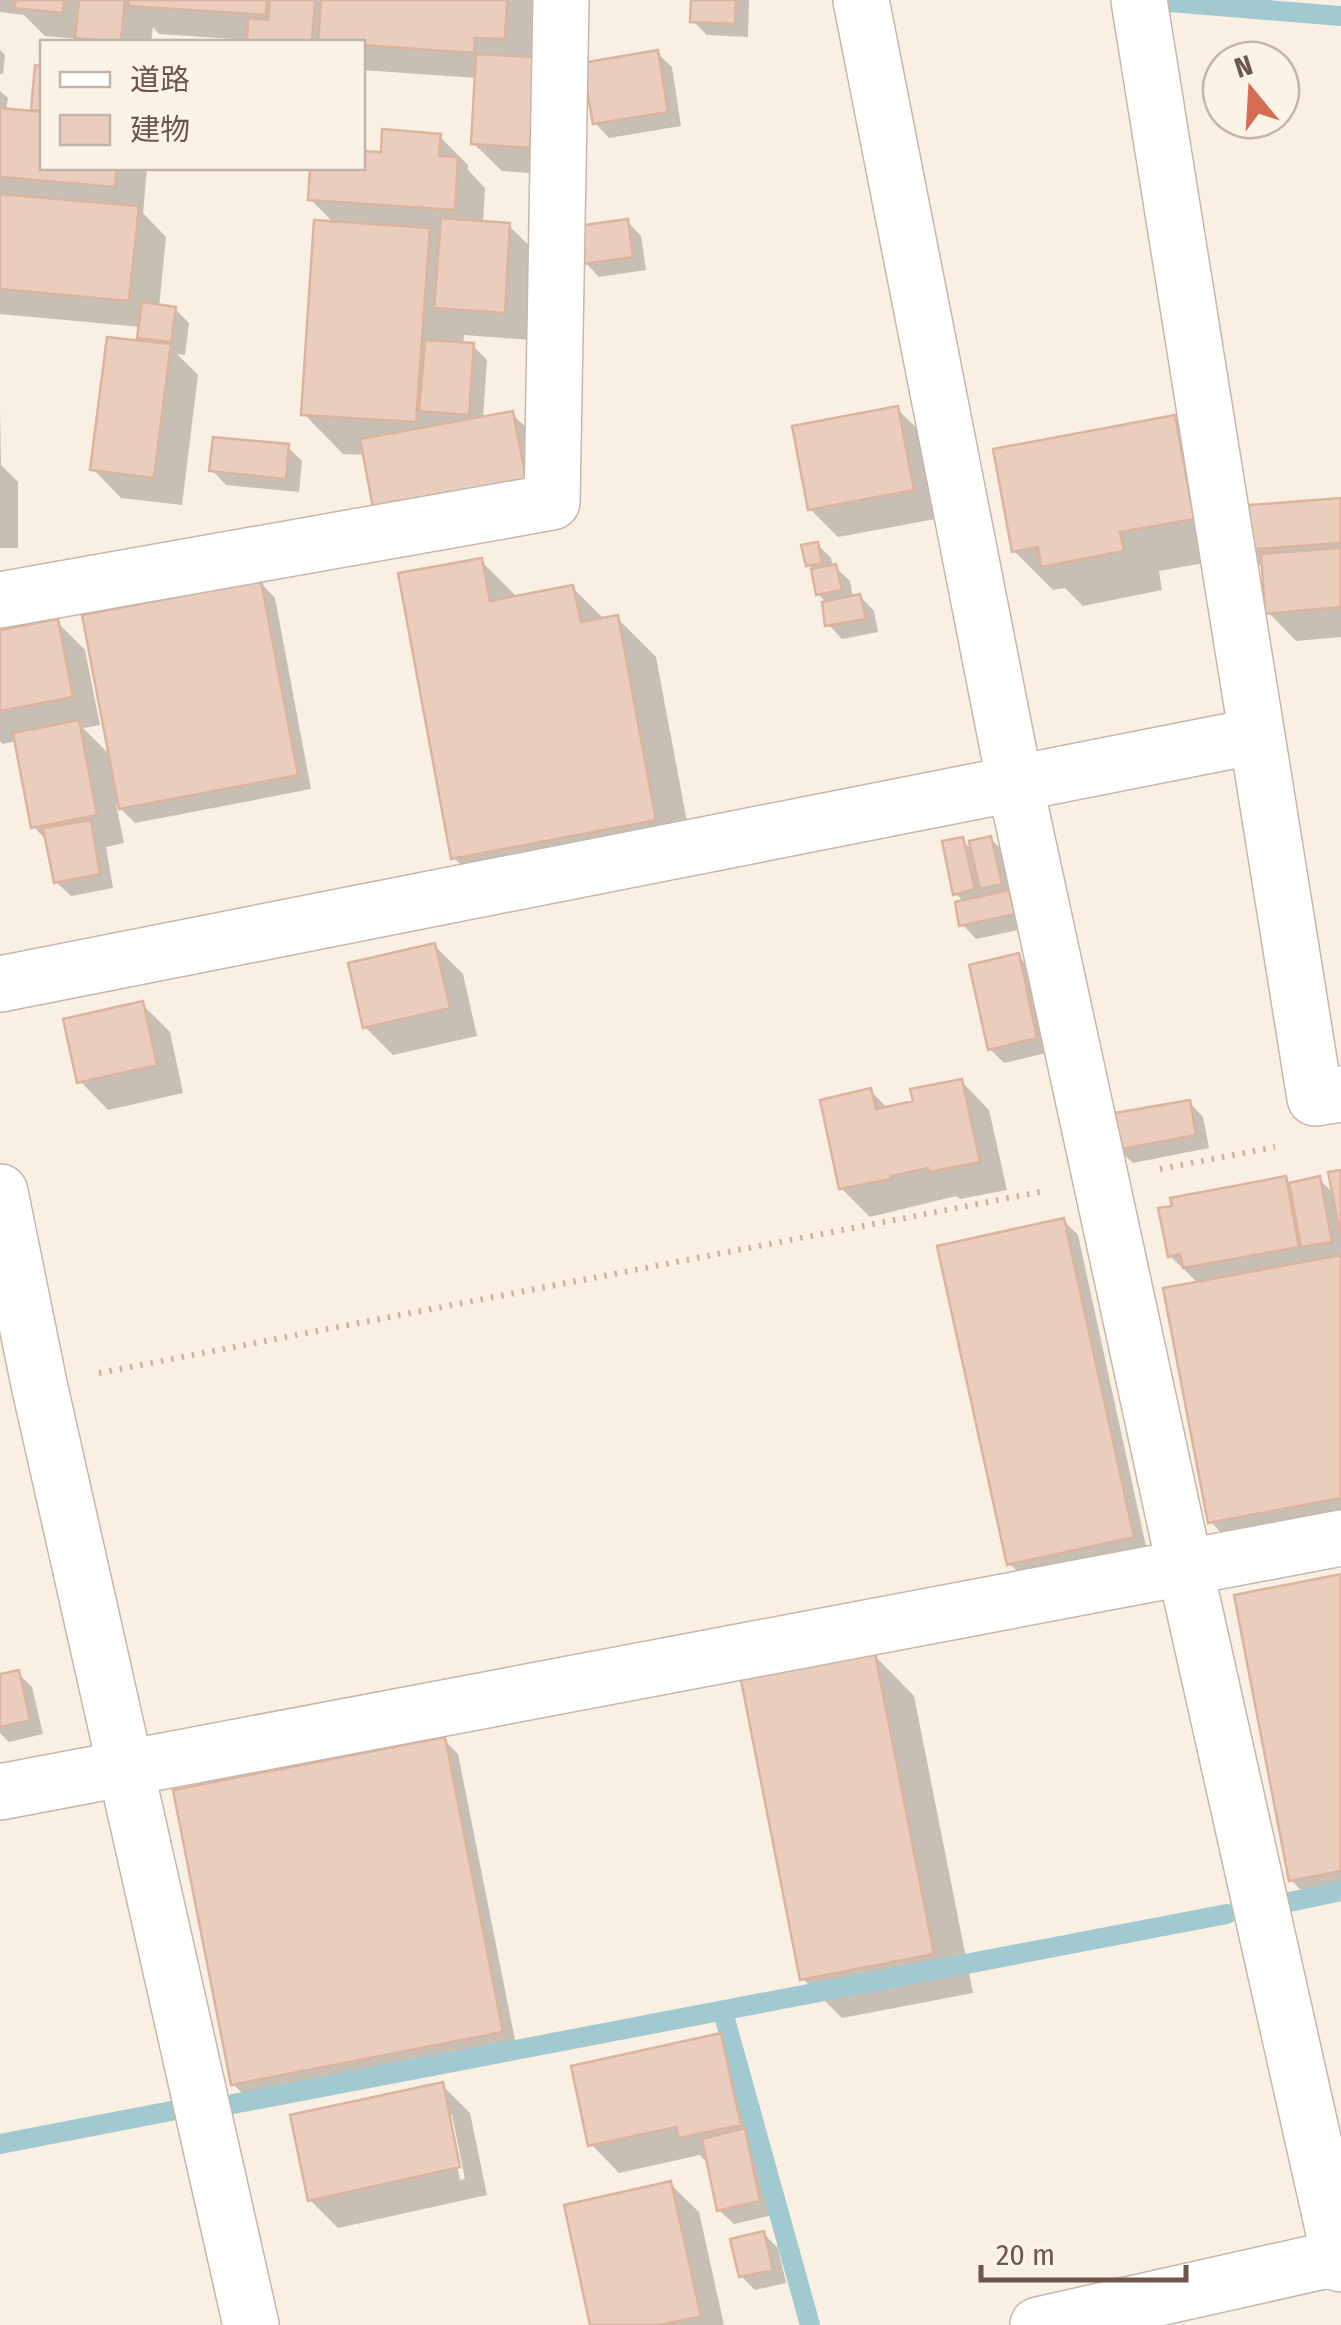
<svg xmlns="http://www.w3.org/2000/svg" width="1341" height="2325" viewBox="0 0 1341 2325" font-family="'Fira Sans Condensed','Noto Sans JP',sans-serif">
<rect width="100%" height="100%" fill="#f9efe2"/>
<path fill="#0003" fill-rule="evenodd" d="M0,0h536l22,175 -56,-4 -29,-28 4,-65 -115,-8v-28h-113v-2l-90,-6 -6,-7 -2,15h-68l-3,-3 -35,-3 -21,-21 -24,-3z
M694,0h55l-1,37 -41,-2 -14,-14z
M0,50l5,5 -2,19h-3z
M657,53l15,14 9,59 -72,12 -14,-15z
M37,68l5,1v99h105l-4,45 23,24 -7,70 16,2 14,14 -4,32 -8,-1 21,21 -16,130 -61,-7 -28,-29 54,-125 -7,-6 1,-11 -141,-13v-223l8,7 -2,13 33,4 -6,-6z
M440,137l28,28v5l17,18 -2,36 26,2 29,28 -6,86 -68,-5 -1,10 10,1 14,14 -4,59 29,-5 29,28 13,69 -188,-56 -23,-1 -39,-40 31,-190 -25,-25 2,-31h50l21,-13z
M627,221l14,15 5,34 -47,7 -14,-15z
M0,407l1,58 17,17v66h-18z
M897,409l29,28 15,81 -103,19 -28,-28z
M1174,417l40,40 18,101 -73,13 3,19 -79,16 -18,-18 -12,2 -39,-39z
M288,447l14,14 -3,31 -73,-7 -14,-15z
M1341,500v137l-45,4 -28,-29 -4,-43 -20,-20z
M817,544l14,14 2,10 2,-1 15,14 3,17 7,-2 14,15 4,21 -36,7 -14,-15 -1,-21 -9,-9 -4,-24 -6,-5z
M481,561l37,37 55,-10 32,32 12,-2 39,39 38,202 -201,38 -39,-39z
M261,583l14,15 36,191 -176,34 -19,-19 8,39 -18,4 7,41 -42,8 -15,-14 -8,-40 -14,-15 -17,-86 -14,3 -3,-3v-108l57,-11 28,28 15,75 -17,3 28,28z
M991,839l14,14 22,75 -51,11 -14,-15 2,-22 -8,-8 6,-54 12,12z
M435,946l28,28 14,62 -84,19 -28,-28z
M1018,956l14,14 18,82 -46,11 -14,-14z
M142,1004l28,28 13,61 -75,17 -28,-29z
M961,1081l28,29 18,80 -47,9 -4,-3 -86,21 -29,-29 29,-98 18,19 28,-6z
M1189,1102l14,15 6,31 -76,15 -15,-14z
M1341,1172v342l-117,22 -14,-15 -11,-237 -29,-28 116,-77 5,6 28,-6 16,16z
M1064,1221l14,14 69,316 -123,27 -14,-14z
M1341,1577v310l-36,7 -14,-14z
M875,1656l39,40 59,297 -131,25 -40,-40z
M18,1673l14,14 11,47 -34,8 -9,-9v-57z
M444,1740l14,14 58,291 -269,53 -14,-14z
M720,2036l28,28 19,89 -7,1 13,61 -39,9 -15,-14 -9,-44 -10,-11 -81,18 -28,-29z
M442,2085l28,28 17,82 -149,33 -28,-28zM447,2115h5l13,64 -5,1z
M670,2184l29,28 25,113h-131z
M764,2234l14,14 8,35 -31,7 -14,-14z"/>
<g fill="none" stroke-linecap="round" stroke-linejoin="round">
<path stroke="#a1cad0" stroke-width="20" d="M1158,1l183,15
M1285,1903l56,-12
M723,2012l87,313
M233,2104l994,-190
M0,2144l171,-33"/>
</g>
<path fill="#ebcdbd" stroke="#dbb49f" stroke-width="2.5" d="M16,0h48l-1,13 -49,-5z
M79,0h46l-4,42 -46,-4z
M129,0h138l-1,15 -138,-9z
M270,0h45l-3,42h-65l1,-24 20,2z
M321,0h186l-2,39 -30,-1 -1,15 -112,-8v-3h-44z
M691,0h45l-1,24 -45,-2z
M658,50l10,62 -75,12 -11,-61z
M476,54l60,3 -6,91 -59,-4z
M35,65l7,1v45l-11,-1z
M0,108l42,4v56h75l-2,19 -115,-10z
M382,129l59,5 -2,22 19,1 -3,53 -147,-10 2,-32h52v-17l19,1z
M0,194l139,12 -10,95 -129,-12z
M441,218l69,5 -5,90 -71,-5z
M628,219l5,38 -50,7 -6,-38z
M314,220l116,8 -14,194 -115,-7z
M142,302l34,5 -5,35 -34,-4z
M107,337l64,7 -17,134 -64,-8z
M425,340l49,3 -5,72 -50,-4z
M898,406l16,84 -106,20 -16,-84z
M513,411l14,73 -153,29 -14,-74z
M1175,415l19,104 -74,13 4,19 -83,16 -3,-20 -26,5 -19,-103z
M213,437l76,7 -3,35 -77,-8z
M1341,498v45l-99,7 -4,-44z
M818,542l4,21 -16,3 -5,-21z
M1341,548v59l-76,7 -4,-60z
M482,558l8,43 83,-16 8,37 37,-7 38,205 -205,39 -53,-286z
M836,564l6,26 -26,5 -5,-26z
M261,581l37,194 -179,34 -37,-194z
M860,594l6,25 -41,7 -3,-24z
M58,619l15,78 -73,14v-81z
M79,720l18,95 -66,13 -18,-95z
M91,820l9,54 -46,9 -11,-55z
M991,836l11,48 -22,5 -11,-48z
M963,837l12,52 -22,6 -11,-54z
M1009,890l6,24 -56,12 -4,-24z
M435,943l15,65 -87,20 -15,-65z
M1019,953l18,85 -49,12 -19,-85z
M143,1001l14,64 -80,18 -14,-64z
M962,1079l18,83 -51,10 -1,-4 -37,8v3l-52,10 -19,-89 51,-12 5,21 37,-8 -3,-12z
M1190,1100l6,35 -80,15 -7,-36z
M1341,1170v67l-13,-65z
M1286,1176l13,71 -116,21 -3,-14 -12,3 -10,-49 14,-2 -2,-8z
M1320,1176l12,66 -31,5 -12,-64z
M1064,1218l70,319 -127,28 -70,-319z
M1341,1255v243l-133,25 -45,-235z
M1341,1574v297l-52,10 -55,-286z
M875,1653l59,301 -134,26 -59,-300z
M19,1670l11,50 -30,7v-53z
M445,1737l58,295 -272,53 -58,-295z
M721,2033l20,92 -62,13 -3,-11 -88,19 -17,-80z
M443,2082l17,85 -152,34 -18,-86z
M745,2128l15,73 -43,10 -15,-72z
M671,2181l30,135 -41,9h-70l-26,-120z
M764,2231l9,39 -34,7 -9,-38z"/>
<g fill="none" stroke-linecap="round" stroke-linejoin="round">
<defs>
<path id="minor" d="M861,0l154,784 170,784 156,696
M1139,0l176,1098 26,-4
M0,600l552,-98 9,-502
M0,984l1256,-248
M0,1192l39,192 212,941
M0,1792l1341,-254
M1038,2325l303,-68"/>
</defs>
<use href="#minor" stroke="#c8b6ab" stroke-width="58"/>
<path stroke="#cfb1a1" stroke-width="6" stroke-dasharray="2.5 8" stroke-linecap="butt" d="M1160,1169l115,-22
M99,1373l941,-181"/>
<use href="#minor" stroke="#fff" stroke-width="55"/>
</g>
<rect x="40" y="40" width="325" height="130" fill="#fcf3e7" stroke="#c3b4a9" stroke-width="2.5"/>
<rect x="60" y="72" width="50" height="15" fill="#ffffff" stroke="#c3b4a9" stroke-width="2.5"/>
<text x="130" y="90" font-size="30" fill="#6d564c">道路</text>
<rect x="60" y="115" width="50" height="30" fill="#ebcdbd" stroke="#c3b4a9" stroke-width="2.5"/>
<text x="130" y="140" font-size="30" fill="#6d564c">建物</text>
<g transform="translate(1251 90) rotate(342)"><circle r="48" fill="#fcf3e7" stroke="#c3b4a9" stroke-width="2.5"/>
<path d="M0-8L18 38L0 25L-18 38Z" fill="#d56c54"/>
<text y="-15" font-size="28" font-weight="bold" text-anchor="middle" fill="#6d564c">N</text>
</g>
<path d="M981 2265v15h205v-15" fill="none" stroke="#6d564c" stroke-width="5"/>
<text x="996" y="2265" font-size="30" fill="#6d564c" stroke="#fcf3e7" stroke-width="8" paint-order="stroke">20 m</text>
</svg>
